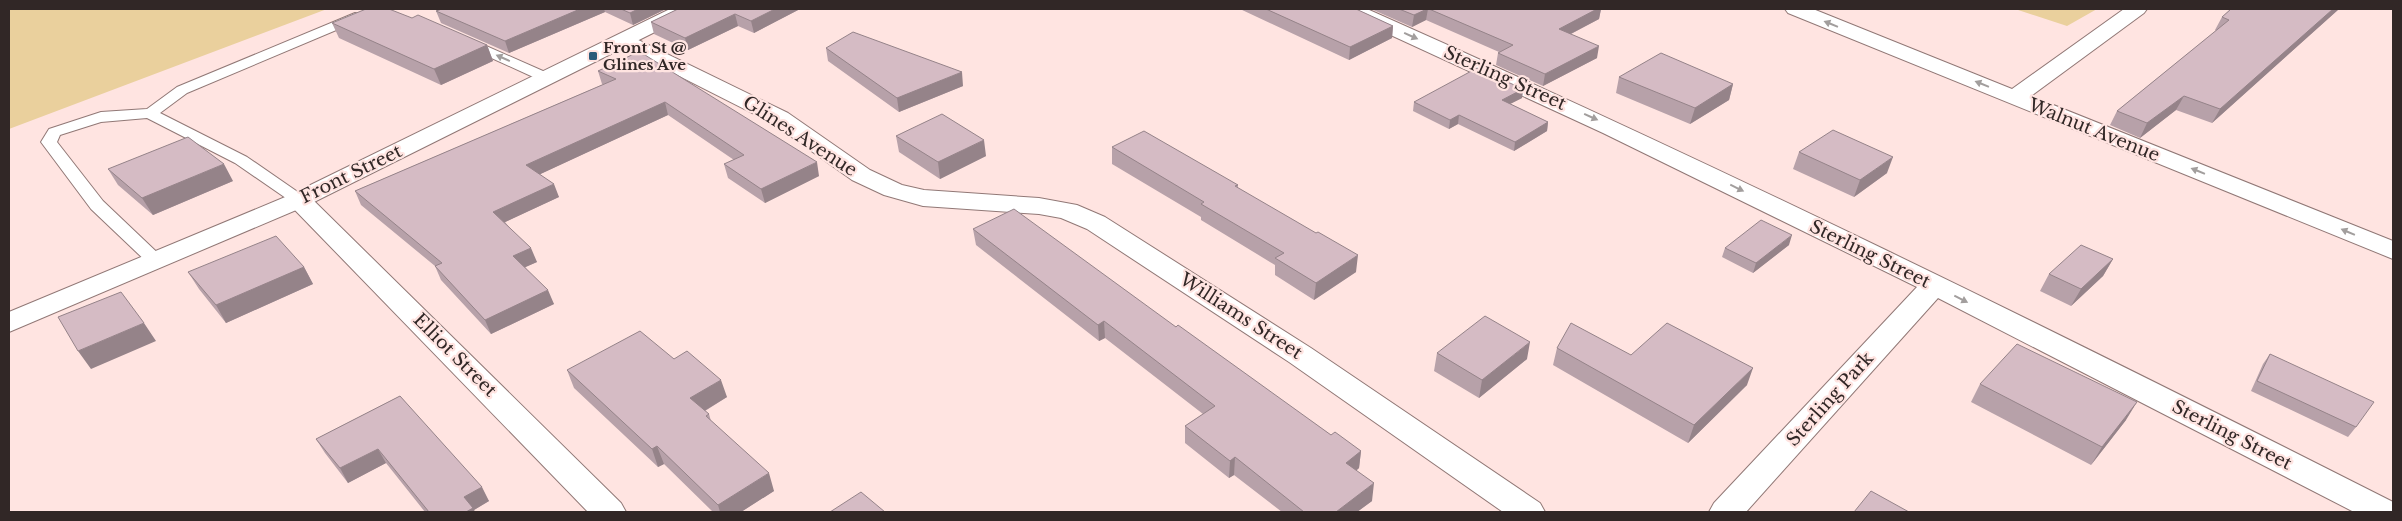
<svg xmlns="http://www.w3.org/2000/svg" width="2402" height="521" viewBox="0 0 2402 521" font-family="'Libre Baskerville',serif">
<rect width="100%" height="100%" fill="#ffe4e1"/>
<path fill="#ead09d" d="M9,9h318l-318,120z
M2015,9h82l-30,17z"/>
<g fill="none" stroke-linecap="round" stroke-linejoin="round">
<defs>
<path id="service" d="M355,13l5,1 2,3 -2,3 -173,73 -27,20 87,44 58,40 2,3 -2,3h-12l-58,-40 -88,-45 -46,4 -41,13 -3,7 46,59 60,57 3,4 -3,4h-12l-60,-57 -50,-67 8,-13 52,-17 46,-3 30,-22z
M468,38l84,37 2,3 -2,3h-10l-79,-36 -2,-3z"/>
<path id="minor" d="M1340,9h27c347,154 687,321 1026,493v10h-39l-416,-214 -192,214h-37l5,-9 203,-216 -314,-154 -260,-120z
M1785,9h28l199,80 112,-80h23l-3,4 -113,83 362,145v18l-605,-246z
M626,34l162,79 82,57 32,15 22,5 115,8 38,7 28,12 206,131 229,155 5,9h-42l-214,-150 -202,-133 -26,-11 -22,-4 -116,-8 -39,-11 -32,-15 -80,-57 -154,-78 -3,-5 3,-5z
M299,192l9,3 313,308 5,9h-38l-298,-307 -4,-5 4,-5z"/>
<path id="tertiary" d="M670,9h26l-3,4 -385,192 -299,127v-20l281,-117z"/>
</defs>
<use href="#service" stroke="#917876" stroke-width="2"/>
<use href="#minor" stroke="#917876" stroke-width="2"/>
<use href="#tertiary" stroke="#917876" stroke-width="2"/>
<use href="#service" fill="#fff" fill-rule="evenodd"/>
<use href="#minor" fill="#fff" fill-rule="evenodd"/>
<use href="#tertiary" fill="#fff" fill-rule="evenodd"/>
</g>
<path fill="#b7a1a9" d="M442,9h224l-33,16 -28,-13 -96,41 -68,-30 -5,-12z
M678,9h122l-46,24 -16,-7 -50,24 -34,-16 -3,-12z
M1240,9h116l37,17 -1,12 -43,22z
M1371,9h230l-2,10 -28,15 26,24 -54,28 -47,-21 2,-12 1,-1 -73,-32 -14,7z
M2231,9h108l-127,114 -36,-13 -36,28 -30,-13 7,-14 99,-80 -1,-1 7,-13z
M412,18l75,27 6,16 -52,24 -102,-47 -7,-15z
M826,48l137,38 -64,26 -71,-51z
M636,53l183,123 -54,27 -37,-25 -4,-14 10,-4 -66,-45 -128,59 19,23 -54,25 32,40 -12,5 29,37 -63,30 -50,-54 -6,-14 -74,-61 -6,-14 249,-107h-2l-4,-13z
M1619,77l114,7 -4,16 -39,24 -74,-31z
M1523,89l-1,9 -12,6 38,18 -1,9 -33,20 -56,-27 -9,5 -36,-18 1,-9z
M896,136l90,20 -46,23 -41,-27z
M1112,147l126,38v3l118,84 -42,28 -39,-25v-10l-74,-45v-3l-89,-53z
M1799,152l88,21 -33,24 -61,-28z
M108,169l125,12 -80,34 -35,-30z
M973,229l203,98 155,108 30,16 -2,17 -3,3 16,30 -15,11h-75l-48,-37 -5,3 -44,-35v-17l18,-12 -98,-76 -6,3 -123,-96z
M1789,245l-36,28 -31,-16 3,-9z
M2113,259l-10,17 -32,30 -31,-15 9,-17z
M304,267l9,17 -87,39 -27,-34 -11,-17z
M1557,348l74,7 116,30 -59,58 -135,-78z
M1437,353l90,6 -48,39 -45,-27z
M2270,354l86,73 -8,10 -97,-46 12,-27z
M674,359l53,38 -22,14 4,3 2,7 63,70 -33,21h-28l-49,-48 -6,3 -84,-79 -7,-18z
M1980,384l146,36 -35,45 -120,-63z
M400,396l89,105 -15,9 1,2h-50l-39,-49 -38,20 -23,-30 -9,-14z"/>
<path fill="#958389" d="M580,9h24l1,3 -96,41 -4,-12z
M638,9h28l-33,16 -3,-12z
M775,9h25l-46,24 -3,-12z
M1427,9h1l-2,11 -14,7 2,-12z
M1597,9h4l-2,10 -42,22 2,-12z
M2333,9h6l-127,114 8,-14z
M735,14l3,12 -50,24 -3,-12z
M1393,26l-1,12 -43,22 1,-13z
M487,45l6,16 -52,24 -7,-16z
M1599,46l-2,12 -54,28 2,-12z
M962,72l1,14 -64,26 -2,-14z
M1733,84l-4,16 -39,24 5,-16z
M1523,89l-1,9 -22,11 2,-9z
M2184,96l-8,14 -36,28 7,-15z
M665,102l3,13 -136,63 -6,-13z
M1459,115l-1,9 -9,5 1,-9z
M1548,122l-1,9 -33,20 1,-9z
M984,140l2,16 -46,23 -2,-17z
M1893,157l-6,16 -33,24 6,-17z
M817,162l2,14 -54,27 -4,-14z
M224,164l9,17 -80,34 -11,-17z
M554,184l5,13 -60,28 -6,-13z
M1792,235l-3,10 -36,28 3,-10z
M531,248l6,14 -18,8 -6,-14z
M1358,255l-2,17 -42,28 2,-17z
M2113,259l-10,17 -32,30 10,-17z
M304,267l9,17 -87,39 -10,-18z
M548,290l6,14 -63,30 -6,-14z
M1104,321l1,17 -6,3 -1,-16z
M144,323l12,18 -65,28 -13,-18z
M1530,342l-3,17 -48,39 3,-18z
M1753,368l-6,17 -59,58 6,-18z
M721,380l6,17 -31,19 -6,-18z
M2137,402l-11,18 -35,45 11,-18z
M657,446l7,18 -6,3 -6,-18z
M378,449l8,14 -38,20 -8,-15z
M1361,451l-2,17 -15,12 2,-17z
M1235,457l-1,18 -5,3 1,-17z
M769,473l5,18 -33,21h-21l-2,-7z
M1374,483l-2,18 -15,11h-21z
M482,487l7,14 -15,9 1,2h-9l-2,-15z"/>
<path fill="#d5bbc4" stroke="#958389" d="M366,9h23l23,9 6,-3 69,30 -53,24 -102,-46z
M442,9h138l-75,32 -69,-30z
M621,9h17l-8,4z
M678,9h97l-24,12 -16,-7 -50,24 -34,-16z
M1266,9h90l37,17 -43,21z
M1399,9h28l-13,6z
M1429,9h168l-38,20 40,17 -54,28 -47,-21 15,-8z
M2231,9h102l-113,100 -36,-13 -37,27 -30,-12 112,-91 -7,-3z
M853,32l109,40 -65,26 -71,-50z
M636,53l9,2 172,107 -56,27 -37,-25 20,-9 -79,-53 -139,63 28,19 -61,28 38,36 -18,8 35,34 -63,30 -50,-54 7,-3 -87,-72 261,-112 -18,-8z
M1661,53l72,31 -38,24 -76,-31z
M1477,68l46,21 -21,11 46,22 -33,20 -56,-27 -9,5 -36,-18z
M942,114l42,26 -46,22 -42,-26z
M1833,130l60,27 -33,23 -61,-28z
M1144,131l94,54 -3,1 81,47 2,-1 40,23 -42,28 -41,-25 9,-5 -83,-49 3,-2 -92,-55z
M188,137l36,27 -82,34 -34,-29z
M1014,209l162,118 2,-2 153,110 4,-3 26,19 -15,12 28,20 -38,29h-32l-69,-55 -5,4 -45,-35 30,-20 -111,-85 -6,4 -125,-96z
M1761,220l31,15 -36,28 -31,-15z
M276,236l28,31 -88,38 -28,-33z
M2081,245l32,14 -32,30 -32,-15z
M121,292l23,31 -66,28 -20,-34z
M1485,316l45,26 -48,38 -45,-27z
M1571,323l60,32 36,-32 86,45 -59,57 -137,-77z
M640,331l34,28 13,-8 34,29 -31,18 19,16 -3,2 63,57 -51,32 -61,-59 -5,3 -85,-79z
M2017,344l120,58 -35,45 -122,-63z
M2270,354l104,48 -18,25 -99,-46z
M400,396l82,91 -18,10 9,11 -7,4h-37l-51,-63 -38,19 -24,-29z
M1871,491l38,21h-55z
M861,492l24,20h-55z"/>
<defs><path id="oneway-solid" d="M-6-.8H1V-3.2L6.5 0L1 3.2V.8H-6Z" transform="scale(1.25)"/></defs>
<g fill="#a29e9d">
<use href="#oneway-solid" transform="translate(1831 24) rotate(-158)"/>
<use href="#oneway-solid" transform="translate(1411 36) rotate(24)"/>
<use href="#oneway-solid" transform="translate(503 58) rotate(-156)"/>
<use href="#oneway-solid" transform="translate(1982 84) rotate(-158)"/>
<use href="#oneway-solid" transform="translate(1591 117) rotate(24)"/>
<use href="#oneway-solid" transform="translate(2198 171) rotate(-158)"/>
<use href="#oneway-solid" transform="translate(1737 188) rotate(26)"/>
<use href="#oneway-solid" transform="translate(2348 232) rotate(-157)"/>
<use href="#oneway-solid" transform="translate(1961 299) rotate(27)"/>
</g>
<rect fill="#2a5b79" stroke="#ffe4e1" stroke-width="2" x="588" y="51" width="10" height="10" rx="2.5"/>
<g text-anchor="middle" dominant-baseline="central" stroke-width="4.5" stroke-linejoin="round" paint-order="stroke">
<g font-size="15" font-weight="bold" fill="#312726" stroke="#ffe4e1" text-anchor="start">
<text x="603" y="47">Front St @<tspan x="603" dy="17">Glines Ave</tspan></text>
</g>
<g font-size="18" fill="#312726" stroke="#ffe4e1">
<text transform="translate(1505 78) rotate(24)">Sterling Street</text>
<text transform="translate(2094 130) rotate(22)">Walnut Avenue</text>
<text transform="translate(800 136) rotate(33)">Glines Avenue</text>
<text transform="translate(351 174) rotate(-26)">Front Street</text>
<text transform="translate(1870 254) rotate(26)">Sterling Street</text>
<text transform="translate(1241 316) rotate(33)">Williams Street</text>
<text transform="translate(455 355) rotate(45)">Elliot Street</text>
<text transform="translate(1830 399) rotate(-48)">Sterling Park</text>
<text transform="translate(2232 435) rotate(27)">Sterling Street</text>
</g>
</g>
<rect width="2402" height="521" fill="none" stroke="#312726" stroke-width="20"/>
</svg>
